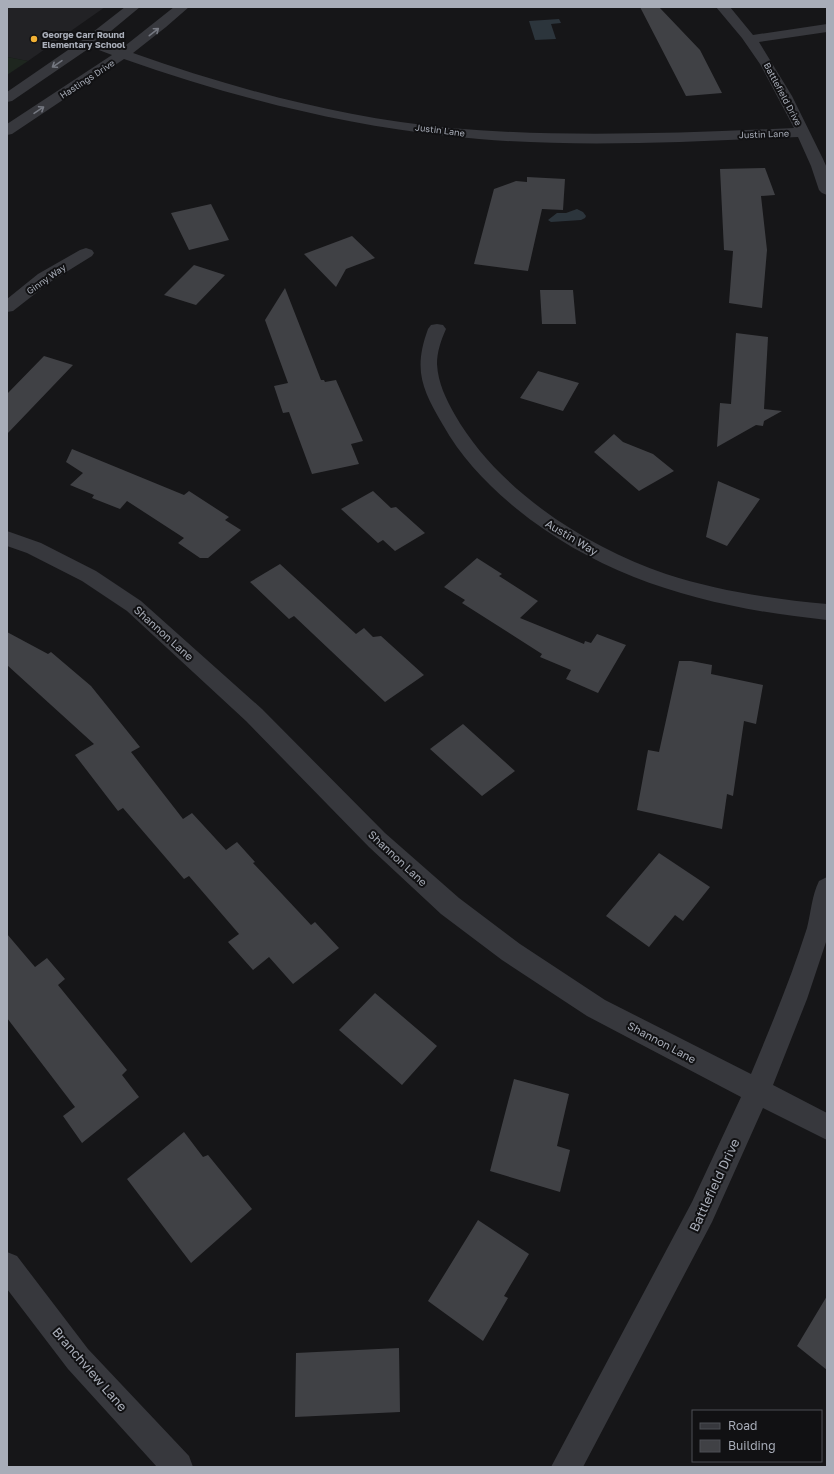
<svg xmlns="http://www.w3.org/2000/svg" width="834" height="1474" viewBox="0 0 834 1474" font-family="'Golos Text',sans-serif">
<rect width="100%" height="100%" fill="#161618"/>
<path fill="#222225" d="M7,7h98l-77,54 -21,-4z"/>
<path fill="#1e261f" d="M7,57l21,4 -21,14z"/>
<path fill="#2c353c" d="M559,19l2,4 -10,1 5,15 -21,1 -6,-19z
M577,209l6,3 3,4 -1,2 -4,2 -30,2 -3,-2 9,-7h9z"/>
<path fill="#404145" d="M640,7h19l41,43 22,43 -36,3z
M765,168l10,27 -14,1 6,54 -5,58 -33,-5 4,-52 -9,-1 -4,-81z
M527,177l38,2 -2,31 -21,-1 -14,62 -54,-7 20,-75 22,-8 11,1z
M211,204l18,36 -40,10 -18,-37z
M352,236l23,22 -29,11 -10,18 -32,-33z
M194,265l31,10 -29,30 -32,-10z
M285,288l36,92h3l1,2 11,-2 27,61 -12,3 8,20 -47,10 -23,-62 -6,1 -9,-27 14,-3 -23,-63z
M540,290h33l3,34h-34z
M736,333l32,4 -4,72 18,2 -18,10 -1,5 -7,-1 -39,22 3,-44 11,1z
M44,356l29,9 -66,69v-40z
M538,371l41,12 -16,28 -43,-13z
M614,434l9,8 30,12 21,17 -35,20 -45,-39z
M72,449l112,46 5,-4 40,26 -4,3 16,10 -33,28h-8l-22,-15 6,-5 -57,-37 -7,8 -28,-11 2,-3 -24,-10 13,-12 -17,-11z
M718,481l42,18 -33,47 -21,-9z
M373,491l18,17 5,-1 29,26 -30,18 -12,-11 -5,3 -37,-34z
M477,558l25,16 -3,2 39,25 -18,17 64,26 1,-3 6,2 6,-9 29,11 -28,48 -32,-14 5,-9 -31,-13 2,-3 -80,-51 3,-3 -21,-13z
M280,564l76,70 8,-6 9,9 8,-1 43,39 -39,27 -91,-86 -5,3 -39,-37z
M7,632l41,22 3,-2 40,34 49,61 -9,5 52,67 9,-6 34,37 11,-8 18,20 -2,1 58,62 4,-3 24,26 -46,36 -24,-27 -16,13 -25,-28 11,-8 -50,-58 -5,3 -61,-71 -5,3 -43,-56 19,-11 -87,-79z
M679,661h12l21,4 -1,9 52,11 -7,39 -12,-3 -11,75 -6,-2 -5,35 -85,-19 11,-60 11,2z
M463,724l52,47 -33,25 -52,-47z
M659,853l51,34 -27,34 -8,-6 -26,32 -43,-31z
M7,934l28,33 12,-9 18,21 -7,6 69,85 -5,5 17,22 -57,46 -19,-27 12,-9 -68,-89z
M375,993l62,53 -35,39 -63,-55z
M514,1079l55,15 -12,52 13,4 -10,42 -70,-21z
M184,1132l19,25 5,-2 44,54 -61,54 -64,-84z
M478,1220l51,34 -25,42 4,2 -25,43 -55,-40z
M827,1296v74l-30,-24z
M399,1348l1,64 -105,5 1,-64z"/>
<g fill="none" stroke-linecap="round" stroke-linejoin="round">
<path fill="#37383d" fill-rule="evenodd" d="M125,7h15l-41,34 22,8 53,-42h15l-23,20 -33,26c102,36 209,65 317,75 115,10 229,5 344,0l-34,-64 -18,-26 -26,-31h14l23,28 74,-11v8l-68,10 33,54 31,63 4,9v27l-5,-2 -3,-3 -8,-24 -13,-29c-116,5 -234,12 -350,-1 -111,-12 -219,-40 -324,-77l-112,75 -5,1v-11l105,-69 -21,-8 -79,54 -5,1v-10l77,-53z
M86,248l6,2 2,3 -2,3 -42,26 -37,29 -6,1v-13l31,-25 42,-24z
M437,324l6,1 3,4c-5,11 -9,23 -9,35 1,19 9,35 18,51 43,75 131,132 211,159 52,17 107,25 161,30v16c-116,-12 -224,-39 -315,-115 -27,-23 -52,-49 -69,-80 -21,-36 -30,-55 -15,-96l3,-4z
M7,531l34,12 55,28 45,30 121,108 123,124 74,65 61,46 85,56 146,74c20,-48 40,-96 56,-146 4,-16 5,-33 12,-47l8,-4v62l-20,60 -34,86 54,28v27l-64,-32 -51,114 -129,245h-32l141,-265 49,-105 -154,-81 -85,-56 -61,-46 -72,-67 -123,-126 -119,-110 -45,-30 -55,-28 -20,-7z
M7,1252l10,4 71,93 101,107 4,11h-36l-89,-98 -61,-80z"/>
</g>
<defs><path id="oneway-shaft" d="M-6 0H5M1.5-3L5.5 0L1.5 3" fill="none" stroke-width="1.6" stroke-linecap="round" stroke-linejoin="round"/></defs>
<g stroke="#757881">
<use href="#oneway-shaft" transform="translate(154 32) rotate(-38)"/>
<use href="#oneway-shaft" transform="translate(57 64) rotate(146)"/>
<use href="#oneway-shaft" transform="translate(39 110) rotate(-34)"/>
</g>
<circle fill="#f2b134" stroke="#111113" stroke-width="1.5" cx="34" cy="39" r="4"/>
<g text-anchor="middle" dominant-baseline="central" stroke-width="4" stroke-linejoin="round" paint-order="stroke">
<g font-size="9" font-weight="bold" fill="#a8adb8" stroke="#111113" text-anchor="start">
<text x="42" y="34">George Carr Round<tspan x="42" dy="10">Elementary School</tspan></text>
</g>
<g font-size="9" fill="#a8adb8" stroke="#111113">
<text transform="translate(87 79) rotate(-33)">Hastings Drive</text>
<text transform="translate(783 94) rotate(62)">Battlefield Drive</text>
<text transform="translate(440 130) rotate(7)">Justin Lane</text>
<text transform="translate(764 134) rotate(-2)">Justin Lane</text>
<text transform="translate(46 279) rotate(-35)">Ginny Way</text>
</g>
<g font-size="11" fill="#a8adb8" stroke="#111113">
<text transform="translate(572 537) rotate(31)">Austin Way</text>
<text transform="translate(164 633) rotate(42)">Shannon Lane</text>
<text transform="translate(398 858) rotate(43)">Shannon Lane</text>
<text transform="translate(662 1042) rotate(28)">Shannon Lane</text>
</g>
<g font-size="13" fill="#a8adb8" stroke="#111113">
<text transform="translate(714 1185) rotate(-65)">Battlefield Drive</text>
<text transform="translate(90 1369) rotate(49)">Branchview Lane</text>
</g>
</g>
<rect width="834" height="1474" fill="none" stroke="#a8adb8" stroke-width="16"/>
<rect x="692" y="1410" width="130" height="52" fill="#111113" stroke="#4d4f55"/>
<rect x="700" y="1423" width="20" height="6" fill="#37383d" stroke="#4d4f55"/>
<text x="728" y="1430" font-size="12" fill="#a8adb8">Road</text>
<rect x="700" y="1440" width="20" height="12" fill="#404145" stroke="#4d4f55"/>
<text x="728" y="1450" font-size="12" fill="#a8adb8">Building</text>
</svg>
